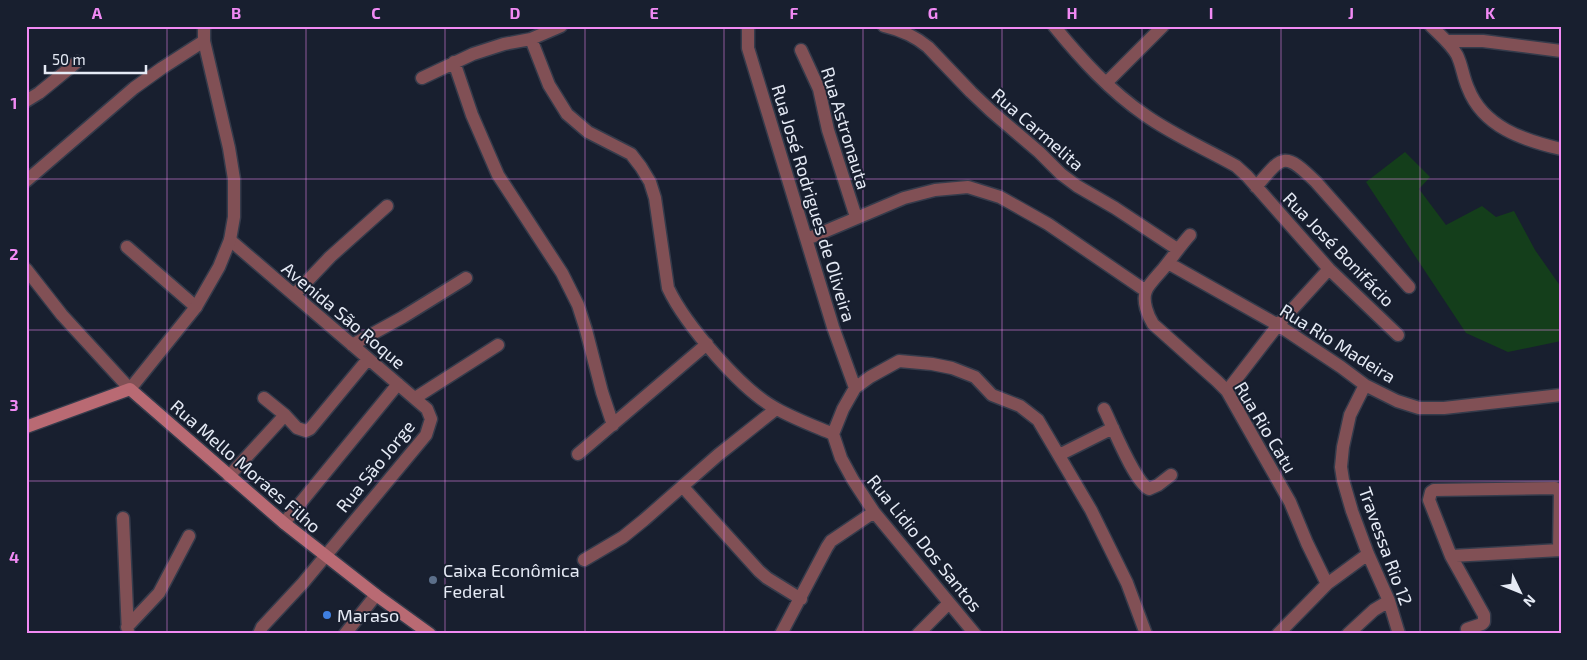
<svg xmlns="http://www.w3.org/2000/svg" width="1587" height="660" viewBox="0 0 1587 660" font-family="'Exo 2',sans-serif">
<rect width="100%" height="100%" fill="#181f2f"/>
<path fill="#143e1b" d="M1405,152l25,25 -11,12 27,36 36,-19 14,11 18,-6 21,39 26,37v54l-53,11 -42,-19 -100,-151z"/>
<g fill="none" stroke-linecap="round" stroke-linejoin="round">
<defs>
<path id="minor" d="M748,26v22l85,279 22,61
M884,26c17,4 31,10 44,21l43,45 20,19 48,41 22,22 16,12 38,22 62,41
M1054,26c27,33 56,65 91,89 28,20 61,34 91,51l11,10 82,93 69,66
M1431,26c9,9 20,18 26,29 5,10 6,22 11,33 15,39 55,52 93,61
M531,39l18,46 18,29 21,18 43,22 10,13 9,15 5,16 13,90c17,36 74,103 109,121 18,10 37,17 56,25l8,24 12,22 21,32 101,122
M1446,41h37l78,10
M801,50l18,39 9,41 28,87
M454,62l18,53 26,60 64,98 16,32 8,25 16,62 11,33
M422,78l51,-24 31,-10 27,-5 30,-13
M1106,83l57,-57
M26,101l13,-8 38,-31
M26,181l108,-93 28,-20 42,-27
M1256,187c27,-32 28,-36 60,-5l93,105
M1190,235c-10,11 -18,23 -27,34 -4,5 -15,16 -17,22 -4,10 2,25 7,33l64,57 10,10 63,111 17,41 20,41
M807,239l97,-41 31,-8 33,-3 32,10 48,27 98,67
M230,240l197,169 4,10 -5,16 -123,148 -41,44 -3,7
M127,247l69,60
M1168,263l110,62 63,42 24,18 32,16 22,7h25l117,-13
M26,269l36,46 68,74
M294,295l36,-38 57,-51
M352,345l51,-28 63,-39
M1365,385l-15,30 -7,32 -2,20 2,13 9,31 16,43 21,47 10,33
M1227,391l51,-66 51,-56
M264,398l21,17 12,13 9,3 4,-2 58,-70
M415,398l83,-53
M1104,409c9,18 30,72 45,80l9,-4 13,-10
M833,434l10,-25 12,-21 15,-11 29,-16 33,3 20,4 23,9 17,18 28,11 18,14 53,90 36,73 19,51
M578,454l129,-110
M1059,455l54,-27
M229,476l56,-61
M683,487l76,84 8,7 34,21
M123,518l5,116
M284,523l114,-139
M1451,556l110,-6
M584,560l39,-23 21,-17 74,-65 58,-46
M127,627l32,-34 30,-57
M1467,629l15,-5 2,-2v-7l-33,-59 -22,-56 2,-8 3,-2 121,-2 5,4 -1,58
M345,634l31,-39
M781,634l46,-87 4,-6 43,-29
M918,634l31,-31
M1278,634l49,-50 41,-30
M1348,634l26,-24 15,-9"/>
<path id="tertiary" d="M130,389l66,-82 23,-40 11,-27 4,-23v-38l-5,-31 -25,-107v-15"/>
<path id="secondary" d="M26,427l104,-38 154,134 92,72 54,39"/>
</defs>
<use href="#minor" stroke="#353b4b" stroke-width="15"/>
<use href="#tertiary" stroke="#353b4b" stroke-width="15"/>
<use href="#secondary" stroke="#353b4b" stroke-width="15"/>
<use href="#minor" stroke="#815055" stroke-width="12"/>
<use href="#tertiary" stroke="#815055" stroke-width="12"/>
<use href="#secondary" stroke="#b96a73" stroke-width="12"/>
</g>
<path fill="none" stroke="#f18af4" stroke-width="1" stroke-opacity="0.55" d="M167,26v608M306,26v608M445,26v608M585,26v608M724,26v608M863,26v608M1002,26v608M1142,26v608M1281,26v608M1420,26v608M26,179h1535M26,330h1535M26,481h1535"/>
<circle fill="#5c6f8a" stroke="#181f2f" stroke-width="2" cx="433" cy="580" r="5"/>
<circle fill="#3f7fe0" stroke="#181f2f" stroke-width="2" cx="327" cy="615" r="5"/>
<g text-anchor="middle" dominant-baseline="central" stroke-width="4" stroke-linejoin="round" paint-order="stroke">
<g font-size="18" fill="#e5eaf5" stroke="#181f2f">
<text transform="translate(846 128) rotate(73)">Rua Astronauta</text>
<text transform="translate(1038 129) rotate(41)">Rua Carmelita</text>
<text transform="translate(814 203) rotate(73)">Rua José Rodrigues de Oliveira</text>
<text transform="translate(1339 249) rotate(46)">Rua José Bonifácio</text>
<text transform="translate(344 315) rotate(40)">Avenida São Roque</text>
<text transform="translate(1338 343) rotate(32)">Rua Rio Madeira</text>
<text transform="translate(1266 427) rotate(59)">Rua Rio Catu</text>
<text transform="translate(246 466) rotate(41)">Rua Mello Moraes Filho</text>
<text transform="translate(375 466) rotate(-51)">Rua São Jorge</text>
<text transform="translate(925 543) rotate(51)">Rua Lidio Dos Santos</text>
<text transform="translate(1386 546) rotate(70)">Travessa Rio 12</text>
</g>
<g font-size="18" fill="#e5eaf5" stroke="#181f2f" text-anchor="start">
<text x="443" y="570">Caixa Econômica<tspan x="443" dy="21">Federal</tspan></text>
<text x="337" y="615">Maraso</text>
</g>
</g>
<rect width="1587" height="660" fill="none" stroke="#181f2f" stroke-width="55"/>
<g transform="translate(1520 592) rotate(133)" stroke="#181f2f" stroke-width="4" paint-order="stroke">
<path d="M0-4L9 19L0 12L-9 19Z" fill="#e5eaf5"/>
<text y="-8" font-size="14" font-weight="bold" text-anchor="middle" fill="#e5eaf5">N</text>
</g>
<path d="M45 65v8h101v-8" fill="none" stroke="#e5eaf5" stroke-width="2.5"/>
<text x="52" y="65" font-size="15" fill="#e5eaf5" stroke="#181f2f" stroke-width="4" paint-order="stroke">50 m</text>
<rect x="28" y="28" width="1532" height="604" fill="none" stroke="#f18af4" stroke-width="2"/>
<g font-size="16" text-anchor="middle" font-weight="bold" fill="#f18af4">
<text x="97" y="19">A</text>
<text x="236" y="19">B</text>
<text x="376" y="19">C</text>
<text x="515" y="19">D</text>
<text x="654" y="19">E</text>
<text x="794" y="19">F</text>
<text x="933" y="19">G</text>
<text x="1072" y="19">H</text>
<text x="1211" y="19">I</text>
<text x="1351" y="19">J</text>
<text x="1490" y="19">K</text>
<text x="14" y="109">1</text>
<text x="14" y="260">2</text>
<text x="14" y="411">3</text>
<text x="14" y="563">4</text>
</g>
</svg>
